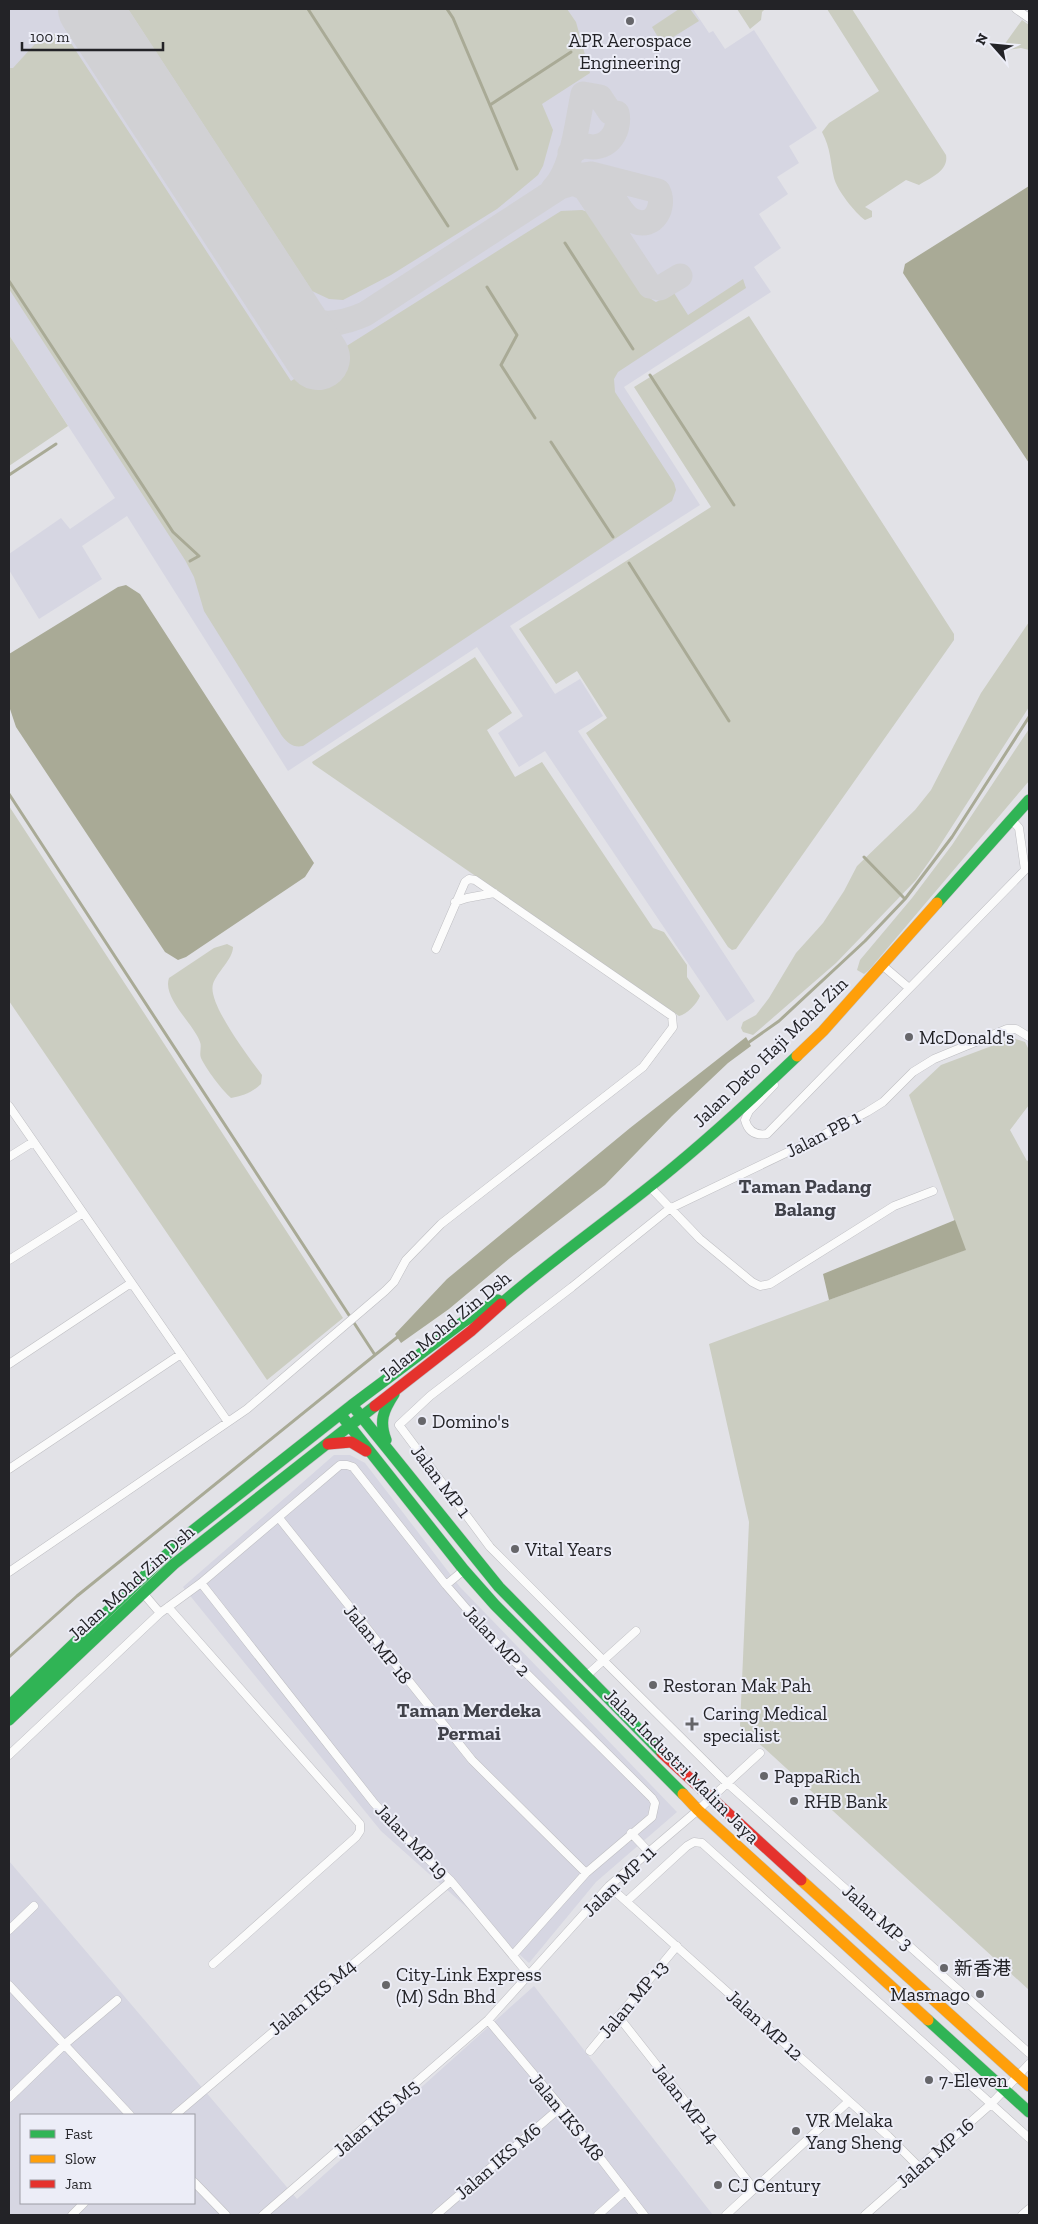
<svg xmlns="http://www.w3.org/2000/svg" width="1038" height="2224" viewBox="0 0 1038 2224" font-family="'Zilla Slab','Noto Sans SC',serif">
<rect width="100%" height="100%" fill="#e2e2e7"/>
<path fill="#d6d6e2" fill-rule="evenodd" d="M9,9h684l16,24 4,-2 12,18 29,-19 63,98 -28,18 10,17 -22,14 11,17 -29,20 22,34 -27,19 17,25 -147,95 76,118 -190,121 45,68 25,-15 23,37 -25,15 177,270 -28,20 -182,-270 -26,16 -21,-34 25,-17 -46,-69 -189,124 -161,-255 -45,30 20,33 -63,40 -30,-49v-16l52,-36 9,11 45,-31 -106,-163z
M334,1455h16l15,8 95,124 217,225 -81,70 -67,81 -148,-132 -198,-244z
M9,1861l288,338 237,-213 179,229h-704zM21,2115h173v88h-173z"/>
<path fill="#cbcdc1" d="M128,9h439l9,13 14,51 -48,31 11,26 -10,36 -5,9 -41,34 -106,66 -48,25 -14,-1 -17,-8z
M679,9h11l9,12 -37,23 -10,-17z
M737,9h28l-3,3 -1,8 -11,9z
M827,9h25l94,146c3,16 -16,23 -27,30l-13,-5 -41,27 7,4v6l-7,3c-10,-7 -28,-30 -31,-42 -4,-17 -3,-29 -12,-46l7,-9 50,-32z
M1022,20l7,5v25l-8,-2 -14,2 -3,-5z
M44,34h21l226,347 270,-170 21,-1 9,3c15,24 41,77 65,89l18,-9 14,22 55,-36 3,9 -128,84 -4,7 1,13 59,91 2,7 -4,11 -369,245c-10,2 -15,-3 -21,-10l-78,-125 -10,-34 -9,-17 -176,-271v-221h4z
M749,316l205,318v6l-218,309 -4,1 -4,-3 -142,-214 21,-15 -30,-47 -21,13 -37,-55 192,-122 -77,-120z
M9,335l59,91 -59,40z
M1029,622v85l-96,149 -17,24 -80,83 -83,72 -10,-3 -2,-4 2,-6 13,-7 13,-17 27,-45 27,-30 21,-32 13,-25 58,-56 16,-20 50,-97z
M475,657l37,56 -25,17 28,47 27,-15 111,166 11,4 23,33v12l13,19c-3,8 -13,18 -21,20l-366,-252 -1,-2z
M1029,729v52l-160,189 -5,4 -7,-4 3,-10 52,-62 40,-53z
M9,806l334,512 -76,62 -258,-379z
M227,944l6,3c0,12 -16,25 -20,37 -6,19 37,75 49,91l-1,9c-8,8 -18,12 -30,14 -9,-8 -25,-29 -30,-40 -2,-5 1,-11 -1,-16 -6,-18 -38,-44 -31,-64l45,-30z
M1013,1038l12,4 4,8v55l-19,25 17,31 2,-1v830l-289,-264 9,-204 -40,-178 256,-94 -56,-155 32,-30z"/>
<path fill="#a9aa96" d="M1029,186v277l-126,-190 2,-9z
M126,585l14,9 174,269 -9,14 -119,80 -8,3 -13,-8 -149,-225 -7,-21v-52l109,-67z
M746,1037l5,9 -23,17 -56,53 -67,69 -95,73 -61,51 -48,34 -6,-9 52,-55 183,-151z
M955,1220l11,30 -137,50 -6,-26z"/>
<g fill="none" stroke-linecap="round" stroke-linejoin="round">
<path stroke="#a9aa96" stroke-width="3" d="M308,9l140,217
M447,9l6,9 64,151
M490,105l81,-53
M565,243l68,106
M9,281l164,251 26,24 -9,5
M487,287l30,48 -16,30 34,53
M650,375l84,130
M551,442l62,95
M9,475l47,-31
M629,563l100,158
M9,794l366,561 -298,241 -68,61
M864,857l41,42
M745,1045l34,-24 86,-80 40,-42 47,-62 77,-120
M375,1355l25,-20"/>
<path stroke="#d1d1d4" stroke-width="25" d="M560,187l13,-4 12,5 65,98 10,2 20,-12
M553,189c20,-20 24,-67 30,-95l17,3 10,15 7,1c4,21 -12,40 -34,32l-13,8
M268,281c31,36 47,55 97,33l212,-138 15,-2 66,17c8,15 -4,39 -24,30 -13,-5 -21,-26 -29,-37"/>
<path stroke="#d1d1d4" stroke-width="64" d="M90,9l228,349"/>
<defs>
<path id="street" d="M1016,9l13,9
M455,902l12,-4 27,-5
M882,965l27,23
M1029,1037l-13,-8h-9l-73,30 -21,13 -30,30 -16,10 -52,27 -146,70 -97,78 -142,109 -31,29 91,122 113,113 123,122 303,271
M774,1085l-25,26 -4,9c3,11 10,16 22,14l258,-264 -6,-42 -7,-8
M9,1106l219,316
M9,1157l24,-15
M650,1187l50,52 52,43 8,4 10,-2 124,-78 39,-15
M9,1260l74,-47
M9,1364l122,-81
M9,1469l172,-115
M279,1518l193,242 114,113
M9,1572l238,-163 138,-118 9,-9 12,-22 35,-36 202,-157 30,-40 -1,-11 -197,-136 -6,-1 -4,3 -29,67
M201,1583l173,220 28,31 49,47 78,94
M446,1585l18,-15
M143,1593l17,20
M168,1607l192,217v7l-4,6 -143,127
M586,1676l50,-45
M9,1755l151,-142 41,-30 139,-118h7l6,2 93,118 50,58 156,155 3,5 -3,14 -66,56 -73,82
M631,1833l17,18
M609,1886l279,250 31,31
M627,1901l60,-55 7,-4 8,1 327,295
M9,1930l25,-24
M9,1985l121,130
M618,2016l136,173
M488,2020l73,87 83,108
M590,2051l87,-105
M9,2098l56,-54 52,-44
M175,2115l276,-234
M194,2182l32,33
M72,2215l12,-12
M263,2215l225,-195 121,-134 89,-76 62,-57
M436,2215l125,-108
M598,2215l27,-24
M726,2215l123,-114
M865,2215l126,-111 38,-40
M1022,2215l7,-6"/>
<path id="fast" d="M937,903l92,-103
M501,1304c47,-41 98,-77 147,-116 52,-41 101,-86 149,-132
M352,1405l147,182 163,166
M341,1415l123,155 31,35 188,189
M386,1440c-7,-19 -3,-29 8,-46
M9,1706l177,-170 166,-131 111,-83 35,-22
M9,1720l165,-156 201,-158
M928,2020l101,92"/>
<path id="slow" d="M797,1056l26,-25 114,-128
M683,1794l15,16 230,210
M801,1880l228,206"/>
<path id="jam" d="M375,1406l96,-75 30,-27
M328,1444l23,-2 15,9
M662,1753l139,127"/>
</defs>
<use href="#street" stroke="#bebec2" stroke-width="9"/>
<use href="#fast" stroke="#bebec2" stroke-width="12"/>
<use href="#slow" stroke="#bebec2" stroke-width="12"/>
<use href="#jam" stroke="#bebec2" stroke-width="12"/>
<use href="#street" stroke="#fbfbfb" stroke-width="8"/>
<use href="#fast" stroke="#30b455" stroke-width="11"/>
<use href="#slow" stroke="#ff9f0a" stroke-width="11"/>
<use href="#jam" stroke="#e5322d" stroke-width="11"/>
</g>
<g fill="#66666a" stroke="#ecedf7" stroke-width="2">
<circle cx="630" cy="21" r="5"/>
<circle cx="909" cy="1037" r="5"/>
<circle cx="422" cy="1421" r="5"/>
<circle cx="515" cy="1549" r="5"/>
<circle cx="653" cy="1685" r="5"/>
<path d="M689.5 1716.5h5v5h5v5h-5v5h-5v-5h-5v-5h5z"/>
<circle cx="764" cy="1776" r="5"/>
<circle cx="794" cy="1801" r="5"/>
<circle cx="944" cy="1968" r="5"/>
<circle cx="386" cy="1985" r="5"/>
<circle cx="980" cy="1994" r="5"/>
<circle cx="929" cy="2080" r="5"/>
<circle cx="796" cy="2131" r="5"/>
<circle cx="718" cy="2185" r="5"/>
</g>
<g text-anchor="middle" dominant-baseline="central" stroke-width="4" stroke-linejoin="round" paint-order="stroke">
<g font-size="19" fill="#232327" stroke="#ecedf7" text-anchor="start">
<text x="630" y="40" text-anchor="middle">APR Aerospace<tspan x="630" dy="22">Engineering</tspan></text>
<text x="919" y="1037">McDonald's</text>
<text x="432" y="1421">Domino's</text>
<text x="525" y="1549">Vital Years</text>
<text x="663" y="1685">Restoran Mak Pah</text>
<text x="703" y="1713">Caring Medical<tspan x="703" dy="22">specialist</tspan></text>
<text x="774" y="1776">PappaRich</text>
<text x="804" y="1801">RHB Bank</text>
<text x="954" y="1968">新香港</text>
<text x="396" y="1974">City-Link Express<tspan x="396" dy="22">(M) Sdn Bhd</tspan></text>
<text x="970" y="1994" text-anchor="end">Masmago</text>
<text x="939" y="2080">7-Eleven</text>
<text x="806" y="2120">VR Melaka<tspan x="806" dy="22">Yang Sheng</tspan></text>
<text x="728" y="2185">CJ Century</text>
</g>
<g font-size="19" fill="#232327" stroke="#ecedf7">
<text transform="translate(770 1052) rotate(-44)">Jalan Dato Haji Mohd Zin</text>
<text transform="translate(823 1134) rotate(-27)">Jalan PB 1</text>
<text transform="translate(445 1326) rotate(-39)">Jalan Mohd Zin Dsh</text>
<text transform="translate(441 1481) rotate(53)">Jalan MP 1</text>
<text transform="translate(131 1583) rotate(-42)">Jalan Mohd Zin Dsh</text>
<text transform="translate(497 1641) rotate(47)">Jalan MP 2</text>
<text transform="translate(378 1644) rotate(51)">Jalan MP 18</text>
<text transform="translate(682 1766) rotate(45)">Jalan Industri Malim Jaya</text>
<text transform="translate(412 1841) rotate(46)">Jalan MP 19</text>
<text transform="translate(619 1881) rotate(-44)">Jalan MP 11</text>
<text transform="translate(878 1917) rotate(42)">Jalan MP 3</text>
<text transform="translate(312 1997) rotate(-40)">Jalan IKS M4</text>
<text transform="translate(633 1999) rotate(-50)">Jalan MP 13</text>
<text transform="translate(765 2025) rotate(42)">Jalan MP 12</text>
<text transform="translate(686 2103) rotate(52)">Jalan MP 14</text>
<text transform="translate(567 2117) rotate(51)">Jalan IKS M8</text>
<text transform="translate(376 2118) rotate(-41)">Jalan IKS M5</text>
<text transform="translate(935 2153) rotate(-41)">Jalan MP 16</text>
<text transform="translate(498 2161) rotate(-41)">Jalan IKS M6</text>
</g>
<g font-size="20" font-weight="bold" fill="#41424a" stroke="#ecedf7">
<text x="805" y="1186">Taman Padang<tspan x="805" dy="23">Balang</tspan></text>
<text x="469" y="1710">Taman Merdeka<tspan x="469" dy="23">Permai</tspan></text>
</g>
</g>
<rect width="1038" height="2224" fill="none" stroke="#232327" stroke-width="20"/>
<rect x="20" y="2114" width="175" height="90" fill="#ecedf7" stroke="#9c9ca4"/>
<rect x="30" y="2130" width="25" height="8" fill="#30b455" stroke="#9c9ca4"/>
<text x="65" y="2139" font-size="15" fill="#232327">Fast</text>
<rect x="30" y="2155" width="25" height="8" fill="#ff9f0a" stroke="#9c9ca4"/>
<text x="65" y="2164" font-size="15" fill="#232327">Slow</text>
<rect x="30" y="2180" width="25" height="8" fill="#e5322d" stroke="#9c9ca4"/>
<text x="65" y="2189" font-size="15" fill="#232327">Jam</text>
<g transform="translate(993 45) rotate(297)" stroke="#ecedf7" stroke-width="4" paint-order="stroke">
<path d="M0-4L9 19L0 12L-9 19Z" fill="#232327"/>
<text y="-8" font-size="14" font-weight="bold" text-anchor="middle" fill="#232327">N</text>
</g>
<path d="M22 42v8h141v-8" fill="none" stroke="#232327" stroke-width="2.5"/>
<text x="30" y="42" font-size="15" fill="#232327" stroke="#ecedf7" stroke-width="4" paint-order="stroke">100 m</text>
</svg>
